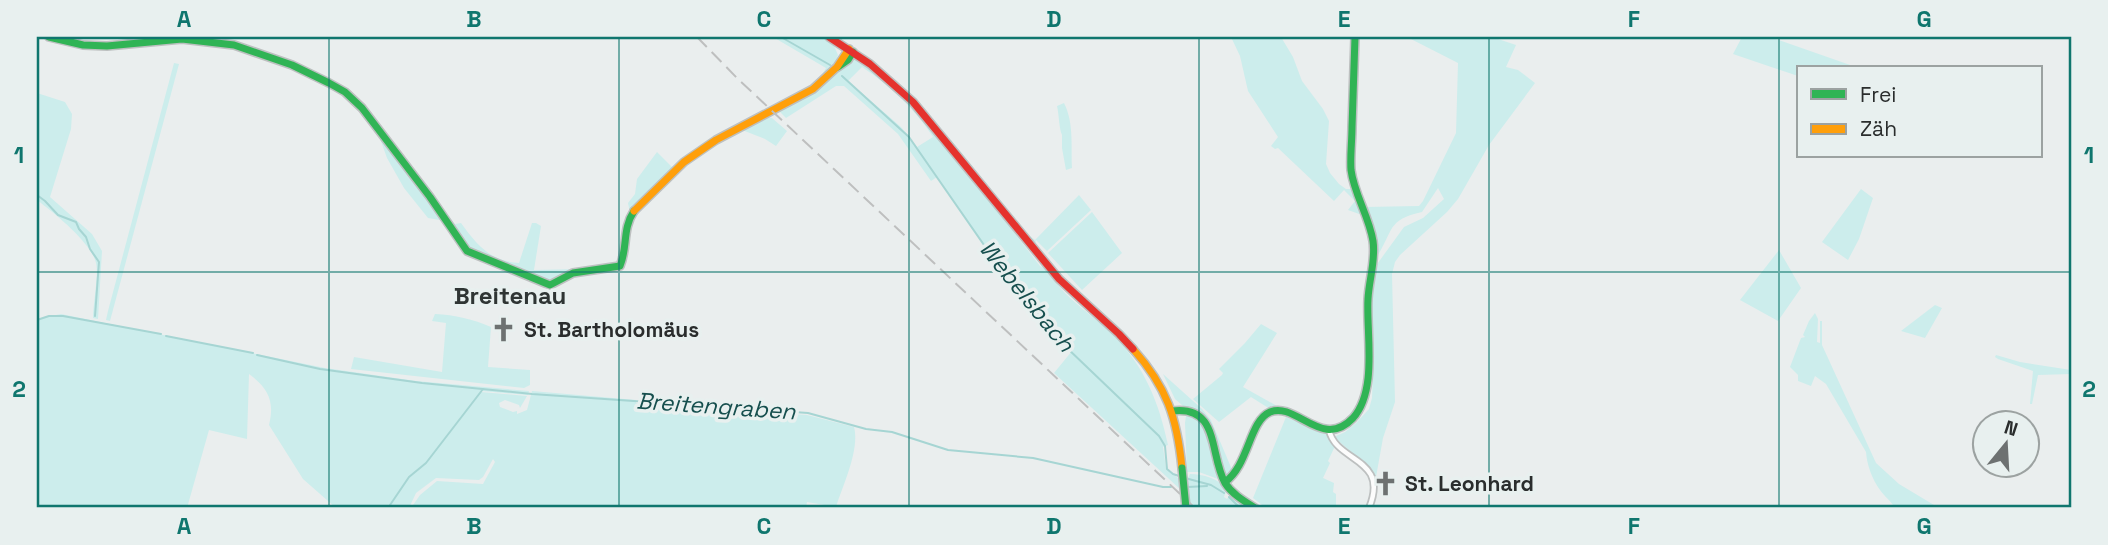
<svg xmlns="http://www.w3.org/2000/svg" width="2108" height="545" viewBox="0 0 2108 545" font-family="'Space Grotesk',sans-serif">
<rect width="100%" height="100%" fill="#eaeeee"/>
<path fill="#ccedec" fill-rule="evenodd" d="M773,37h50l11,9 4,9 -3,9 -16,16 7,-12z
M1231,37h50l12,20 9,24 21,28 6,12 -3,43 4,9 9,11 7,5h6l10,26 -14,-5 7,-9 -11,-11 -10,11 -56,-53 -3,1 -4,-3 7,-9 -30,-46 -8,-35z
M1407,37h85l24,8 -10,22 12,3 17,13 -46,62 -31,54 -11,13 -47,43 -5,7 -3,12 3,128 -12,36 -7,39 -14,-15 -28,-25 11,-5 11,-9 13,-14 3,-11 2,-53 -3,-46 4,-32 29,-40 19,-9 21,-19 -6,-11 -16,24c-36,8 -28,19 -46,46l-12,-51 55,-1 4,-5 33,-68 2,-70z
M1742,37h28l83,29 -3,2h-52v8l-65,-22z
M854,59h4l7,5 48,42 38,48 62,73v4l27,35 4,2c7,8 13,17 21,25 15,15 33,27 49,43 31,31 45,67 54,109l-5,2 3,21 12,10 3,12 -127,-117 18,-22 -86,-102 -49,-72 -6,4 -33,-47 -54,-48h-8l-50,32 -8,-8zM862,67c27,18 54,43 71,70l-16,10 -16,-20 -53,-46z
M174,63l5,1 -69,257 -4,-1 2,-9z
M37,93l28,9 7,12 -1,15 -21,68 42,37 10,17 -4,68 -5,-1c0,-13 6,-45 3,-55 -5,-21 -42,-50 -59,-63z
M1064,103c10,20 7,42 8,65l-6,2 -4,-22v-13c-3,-6 -3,-21 -5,-29z
M766,117l6,1 15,13 -11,15 -11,-7 -23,-9z
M378,133l68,88 -18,-3 -24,-30 -17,-30z
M951,140l76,94 8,6 44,-45 12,15 -44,41 -11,-11 -1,5 -86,-104z
M657,152l15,15 14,-11 -56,57 -2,-10 7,-9 2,-15z
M1861,189l12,9 -14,41 -11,21 -26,-18z
M428,191l27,33 6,-1c16,22 29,38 58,40l13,-40h4l5,3 -7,44 48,-1 -32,15 -82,-36z
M1092,212l30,41 -40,37 -34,-37z
M1779,250l22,38 -23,33 -38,-21z
M1935,305l7,3 -17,30 -24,-7z
M1815,313l3,6 -1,23 3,1v-22h2v24l54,118 23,21 40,24h-44c-4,-7 -10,-11 -15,-18 -8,-11 -13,-25 -14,-38l-40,-68 -11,-8 -4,10 -13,-5v-6l-8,-8 11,-29 4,-1 -2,-2 6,-14z
M61,314l264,54 91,13 113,10 -1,4 -46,-4 -1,1 46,4 -7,12 -1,-3 -14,-5 -6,3 1,4 13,5 4,-1v3l10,-4 5,-19 104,9v3l171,12 47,12c6,22 -11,58 -18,80l-29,-5 -1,6h-395l9,-13 17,-14 46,3 12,-22 -2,-3 -10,18 -4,3 -43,-2 -20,15 -7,15h-73l-33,-29 -34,-54c6,-24 -1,-37 -20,-51l-2,65 -38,-9 -22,78h-150v-189z
M435,314c20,1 38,5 56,13l-3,40 42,3v15l-6,3 -173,-19 3,-12 88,15 4,-49 -14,-2z
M1261,324l16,9 -34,54 34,19 -7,3 -19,-12 -32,25 -26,-23 29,-24 1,-2 -4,-4 26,-26z
M1996,355l24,7 51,8v4l-33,1 -6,29h-2l3,-33 -35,-12 -3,-2z
M1163,374l39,35 9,11 22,52 -3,3h-5l-26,-64 -16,-5 -8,-7z
M1191,414c16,6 28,51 27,65l-19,-7h-12l-2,-49 1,-7z
M1286,417l38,15 12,12 -8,17 2,2 -7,15 11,5 -1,9 3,2v14h-70l-13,-10z
M1190,474c13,0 29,5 37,15l-3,8 3,2 4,-6 20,15h-54l-8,-7 -1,-23z"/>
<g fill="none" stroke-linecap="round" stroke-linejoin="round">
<path stroke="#a6d5d3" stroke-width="2" d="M781,37l49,28
M842,76l67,61 100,144 57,66 93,89 6,10 2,23 6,5 6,2
M37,195l8,6 13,14 18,7 3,7 7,8 4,12 9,13 -4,54
M37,320l12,-4h14l98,18
M166,336l87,17
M257,355l63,14 102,14 110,11 276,19 58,16 26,3 56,18 85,8 130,29h8
M1185,478l26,7 13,8
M1188,487l19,-1
M1229,497l11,11
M388,508l21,-31 17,-14 57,-74"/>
<defs>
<path id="street" d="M1329,430c7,33 61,27 40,78"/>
<path id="fast" d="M49,37l34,8 24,1 75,-7 52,6 58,20 37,18 16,9 17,16 68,89 37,54 83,34 23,-12 47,-7c8,-19 2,-37 14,-55
M838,67l10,-7 5,-8
M1172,411c48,-6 37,43 53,72 7,11 19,18 30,25
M1225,482c24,-17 24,-61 45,-70 26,-11 52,39 83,6 25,-28 13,-85 15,-119 1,-20 8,-39 5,-58 -4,-25 -19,-47 -22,-71 -1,-14 1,-29 1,-43 1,-30 2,-60 3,-90"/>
<path id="slow" d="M634,211l50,-49 32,-22 97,-51 24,-22 12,-18
M1133,349c34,38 44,69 49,119"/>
<path id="jam" d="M829,37l41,27 43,38 146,177 60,55 14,15"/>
</defs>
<use href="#street" stroke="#bdc0c0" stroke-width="8"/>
<use href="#fast" stroke="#bdc0c0" stroke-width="10"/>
<use href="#slow" stroke="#bdc0c0" stroke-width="10"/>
<use href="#jam" stroke="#bdc0c0" stroke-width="10"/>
<use href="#street" stroke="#fcfcfc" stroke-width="4.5"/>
<use href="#fast" stroke="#30b455" stroke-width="7"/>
<use href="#slow" stroke="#ff9f0a" stroke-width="7"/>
<use href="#jam" stroke="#e5322d" stroke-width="7"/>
<path stroke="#bebfbf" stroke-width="2" stroke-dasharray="14 7" stroke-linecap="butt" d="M697,37l40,41 458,430"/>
<defs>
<path id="fast-bridge" d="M1182,468l4,40"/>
</defs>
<use href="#fast-bridge" stroke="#bdc0c0" stroke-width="10" stroke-linecap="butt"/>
<use href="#fast-bridge" stroke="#30b455" stroke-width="7"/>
</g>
<path fill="none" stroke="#0f766e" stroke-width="2" stroke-opacity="0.55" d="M329,37v471M619,37v471M909,37v471M1199,37v471M1489,37v471M1779,37v471M37,272h2034"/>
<defs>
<symbol id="church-bare" viewBox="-9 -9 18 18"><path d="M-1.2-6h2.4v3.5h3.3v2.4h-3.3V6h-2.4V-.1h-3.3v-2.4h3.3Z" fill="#6d7171" stroke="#e8f0ef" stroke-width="2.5" paint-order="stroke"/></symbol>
</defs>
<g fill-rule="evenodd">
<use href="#church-bare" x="486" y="312" width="35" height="35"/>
<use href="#church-bare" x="1368" y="466" width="35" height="35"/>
</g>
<g text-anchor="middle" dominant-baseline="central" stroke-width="7" stroke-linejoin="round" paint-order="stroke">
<g font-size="21" font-weight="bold" fill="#2a2d2d" stroke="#e8f0ef" text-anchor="start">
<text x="524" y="329">St. Bartholomäus</text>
<text x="1405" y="483">St. Leonhard</text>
</g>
<g font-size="23" font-style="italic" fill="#164f4e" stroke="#e8f0ef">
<text transform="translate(1027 296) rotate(51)">Webelsbach</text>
<text transform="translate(716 406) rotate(4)">Breitengraben</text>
</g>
<g font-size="24" font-weight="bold" fill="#2f3534" stroke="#e8f0ef">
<text x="510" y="295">Breitenau</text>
</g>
</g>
<rect width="2108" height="545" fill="none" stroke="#e8f0ef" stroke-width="77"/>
<rect x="1797" y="66" width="245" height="91" fill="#e8f0ef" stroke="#9ca2a1" stroke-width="2"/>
<rect x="1811" y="89" width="35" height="10" fill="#30b455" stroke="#9ca2a1" stroke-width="2"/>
<text x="1860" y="102" font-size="21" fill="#2a2d2d">Frei</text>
<rect x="1811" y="124" width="35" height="10" fill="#ff9f0a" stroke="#9ca2a1" stroke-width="2"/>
<text x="1860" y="136" font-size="21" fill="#2a2d2d">Zäh</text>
<g transform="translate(2006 444) rotate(18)"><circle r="33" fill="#e8f0ef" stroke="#9ca2a1" stroke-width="2"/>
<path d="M0-5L12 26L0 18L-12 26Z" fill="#6d7171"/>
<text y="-10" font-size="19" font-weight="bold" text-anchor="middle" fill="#2a2d2d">N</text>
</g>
<rect x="38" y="38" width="2032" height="468" fill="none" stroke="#0f766e" stroke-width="2.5"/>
<g font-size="23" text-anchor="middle" font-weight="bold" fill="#0f766e">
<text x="184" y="27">A</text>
<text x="474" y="27">B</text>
<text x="764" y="27">C</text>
<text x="1054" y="27">D</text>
<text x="1344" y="27">E</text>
<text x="1634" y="27">F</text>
<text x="1924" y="27">G</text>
<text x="19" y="163">1</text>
<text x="2089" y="163">1</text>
<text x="19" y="397">2</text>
<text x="2089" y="397">2</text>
<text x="184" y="534">A</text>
<text x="474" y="534">B</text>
<text x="764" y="534">C</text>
<text x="1054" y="534">D</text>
<text x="1344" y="534">E</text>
<text x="1634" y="534">F</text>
<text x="1924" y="534">G</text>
</g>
</svg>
